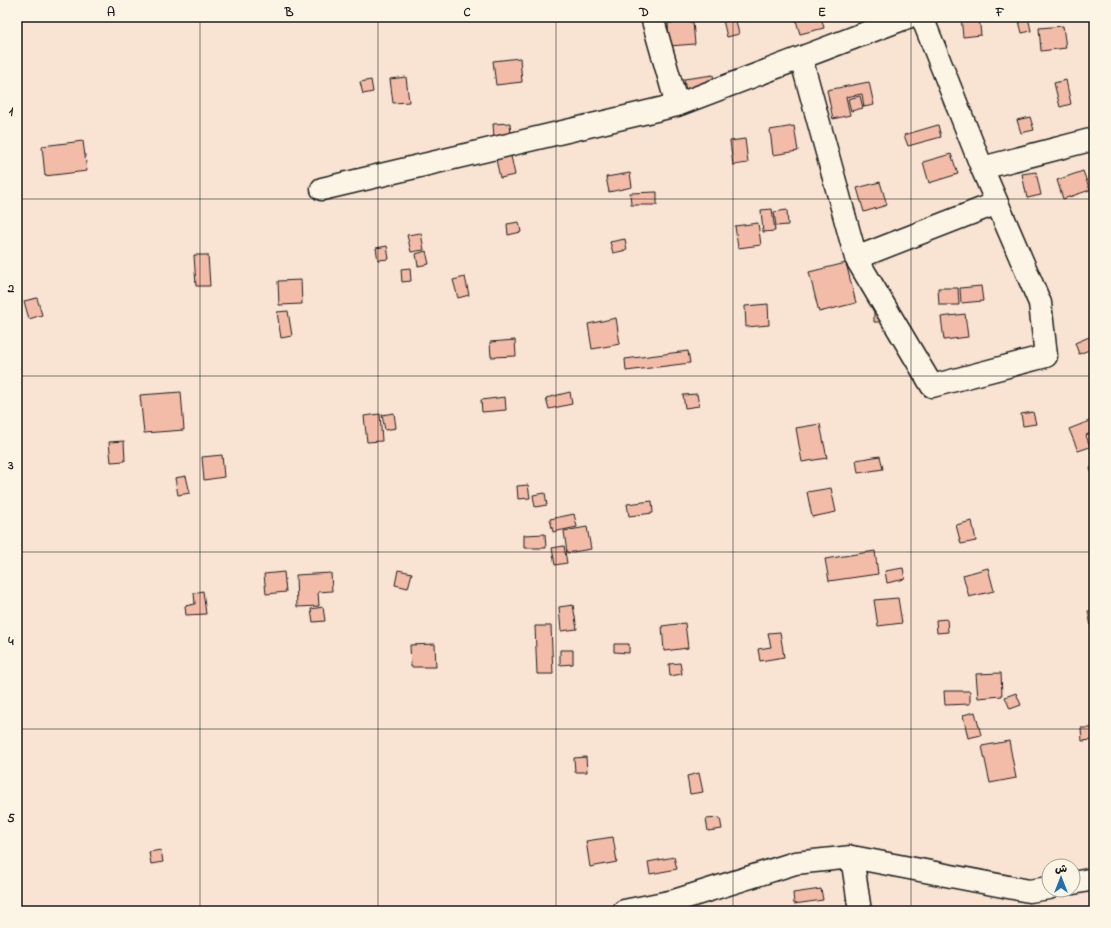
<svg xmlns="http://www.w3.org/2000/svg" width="1111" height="928" viewBox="0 0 1111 928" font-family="'Indie Flower','Playpen Sans Arabic',sans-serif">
<rect width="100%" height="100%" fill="#f9e4d3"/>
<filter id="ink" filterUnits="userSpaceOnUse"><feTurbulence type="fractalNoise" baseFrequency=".025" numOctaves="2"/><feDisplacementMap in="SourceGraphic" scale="8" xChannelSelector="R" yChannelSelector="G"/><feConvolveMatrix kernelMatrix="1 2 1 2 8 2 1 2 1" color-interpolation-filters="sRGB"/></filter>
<g filter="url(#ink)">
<path fill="#f3bca8" stroke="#1c1c1c" d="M735,17l4,17 -12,3 -4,-17z
M795,17h26l3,11 -24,6z
M961,17h18l2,18 -18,2z
M1018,17h10l3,14 -9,2z
M693,22l2,22 -26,2 -1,-23z
M1063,26l3,22 -25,3 -2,-23z
M520,58l2,24 -26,3 -3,-24z
M713,75l2,13 -29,4 -2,-13z
M406,77l3,25 -16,1 -3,-24z
M371,80l2,12 -10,2 -3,-12z
M1066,80l5,24 -11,3 -6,-24z
M869,82l5,23 -10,2 -2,-13 -16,3 4,18 -17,4 -6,-29z
M860,96l3,12 -12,3 -3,-12z
M1030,117l4,13 -13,3 -4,-13z
M510,123l1,12 -17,2 -1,-13z
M938,125l3,12 -33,9 -4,-11z
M794,126l4,25 -25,4 -3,-25z
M745,139l3,24 -15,2 -3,-24z
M83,141l4,30 -42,5 -3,-30z
M951,154l7,20 -29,9 -6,-21z
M511,156l4,19 -15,3 -4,-19z
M1083,171l7,19 -27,9 -6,-19z
M1036,172l5,23 -14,3 -5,-24z
M630,173l2,14 -23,5 -3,-15z
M880,182l7,23 -23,7 -7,-24z
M657,192v13h-26l-1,-12z
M772,209l3,22 -12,1 -2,-22z
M787,210l1,15 -12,1 -2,-14z
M519,222l2,10 -13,3 -1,-11z
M758,223l3,22 -23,3 -3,-22z
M421,233l3,17 -13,2 -4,-17z
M625,239l2,11 -14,3 -3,-11z
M387,246l2,13 -11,1 -2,-12z
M426,251l3,13 -11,2 -2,-12z
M194,255h14l2,31h-14z
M846,263l10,40 -37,9 -10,-40z
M410,268l1,13 -9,1 -1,-13z
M465,277l4,18 -11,3 -5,-18z
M301,280l1,24 -23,1 -1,-24z
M981,286l2,15 -22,2 -1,-15z
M938,288h20l1,17h-20z
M37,298l5,17 -13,4 -5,-18z
M768,304l1,21 -23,2 -1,-21z
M1094,307v14l-1,1 -4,-13z
M288,311l4,25 -11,2 -4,-26z
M874,312h13l1,10h-14z
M965,314l3,23 -24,3 -3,-23z
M616,318l4,26 -28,5 -4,-25z
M1094,335v13l-15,6 -4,-11z
M515,340l1,16 -25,1 -1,-15z
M688,351l2,12 -64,8 -1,-12z
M181,392l3,38 -40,3 -4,-38z
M570,392l2,12 -23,5 -3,-11z
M697,394l2,12 -14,2 -2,-13z
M505,397l1,13 -24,2 -1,-12z
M1033,412l3,12 -13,2 -2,-12z
M394,413l2,15 -11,2 -3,-15z
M380,414l2,27 -15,1 -3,-26z
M1092,420l2,12 -8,3 4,12 -12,4 -9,-22z
M820,424l7,34 -25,4 -6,-34z
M124,441l1,20 -14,1 -2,-20z
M222,455l2,22 -20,3 -2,-23z
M880,456l3,13 -25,4 -2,-13z
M1094,467v15l-4,-14z
M186,476l4,17 -12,2 -3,-17z
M528,485l2,13 -12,1 -1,-13z
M831,488l5,24 -24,5 -5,-25z
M545,493l2,12 -12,2 -2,-12z
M652,501l1,12 -24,3 -2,-12z
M574,514l3,13 -24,5 -3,-13z
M972,521l4,20 -15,3 -5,-19z
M587,527l4,22 -24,4 -3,-22z
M545,534l1,14h-22v-13z
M564,546l3,17 -12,2 -3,-17z
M875,551l3,23 -49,7 -4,-22z
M903,568l2,11 -18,4 -2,-12z
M988,568l6,23 -25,6 -6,-22z
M398,570l14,3 -4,15 -13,-3z
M284,572l2,20 -20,2 -2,-20z
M331,573l1,18 -14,1 1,14 -22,1 -1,-32z
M203,591l3,23 -20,1 -1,-9 10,-2 -1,-11z
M898,598l4,25 -24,3 -4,-26z
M573,605l4,24 -16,2 -2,-24z
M323,607l2,14 -12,1 -2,-13z
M1094,610v26h-1l-5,-25z
M947,619l1,13 -11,1 -1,-13z
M685,623l3,25 -24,3 -2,-25z
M535,626h16l2,48h-16z
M780,632l4,25 -24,4 -2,-12 13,-2 -3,-14z
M435,644l1,23h-25l-1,-22z
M614,644h15v9l-15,-1z
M560,650h13v14l-13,1z
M680,663l2,11 -12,2 -1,-12z
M1001,673l1,23 -24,2 -2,-24z
M944,691h26v13l-25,1z
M1016,693l5,12 -11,4 -5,-12z
M975,712l6,23 -13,3 -5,-23z
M1081,728h13v12l-12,1z
M1009,741l7,37 -26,5 -8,-37z
M586,757l1,15h-12l-1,-14z
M699,773l4,19 -13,2 -3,-18z
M720,818l2,11 -14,2 -2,-12z
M613,837l4,25 -27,5 -4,-26z
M161,850l2,12 -12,2 -2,-12z
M674,857l3,12 -27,5 -2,-12z
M821,889l2,11 -29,4 -1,-11z"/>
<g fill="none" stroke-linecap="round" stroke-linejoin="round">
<defs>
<path id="minor" d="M652,17l25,88
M801,58l55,200 76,128 114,-30 -6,-53 -58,-135 -60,-151
M982,168l112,-29
M322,189l355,-84 231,-88
M856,258l141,-55
M852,857l8,54
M1073,883l21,-4
M624,911l50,-10 121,-38 57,-6 177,34 20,-3"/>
</defs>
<use href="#minor" stroke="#1c1c1c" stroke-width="25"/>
<use href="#minor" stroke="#fcf5e5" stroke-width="22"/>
</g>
</g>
<path fill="none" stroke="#1c1c1c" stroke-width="1" stroke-opacity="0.55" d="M200,17v894M378,17v894M556,17v894M733,17v894M911,17v894M17,199h1077M17,376h1077M17,552h1077M17,729h1077"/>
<rect width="1111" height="928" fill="none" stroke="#fcf5e5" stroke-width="44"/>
<g transform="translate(1061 878)"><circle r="19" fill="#fcf5e5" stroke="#a29e95"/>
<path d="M0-3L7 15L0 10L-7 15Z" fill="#1f6fb2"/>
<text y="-6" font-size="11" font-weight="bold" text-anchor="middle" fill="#1c1c1c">ش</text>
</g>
<rect x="22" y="22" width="1067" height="884" fill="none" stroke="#1c1c1c" stroke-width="1.5"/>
<g font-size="13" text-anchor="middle" font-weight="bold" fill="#1c1c1c">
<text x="111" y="16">A</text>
<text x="289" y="16">B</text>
<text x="467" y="16">C</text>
<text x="644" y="16">D</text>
<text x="822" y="16">E</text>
<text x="1000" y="16">F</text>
<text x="11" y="115">1</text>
<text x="11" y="292">2</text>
<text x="11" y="469">3</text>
<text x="11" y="645">4</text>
<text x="11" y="822">5</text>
</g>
</svg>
